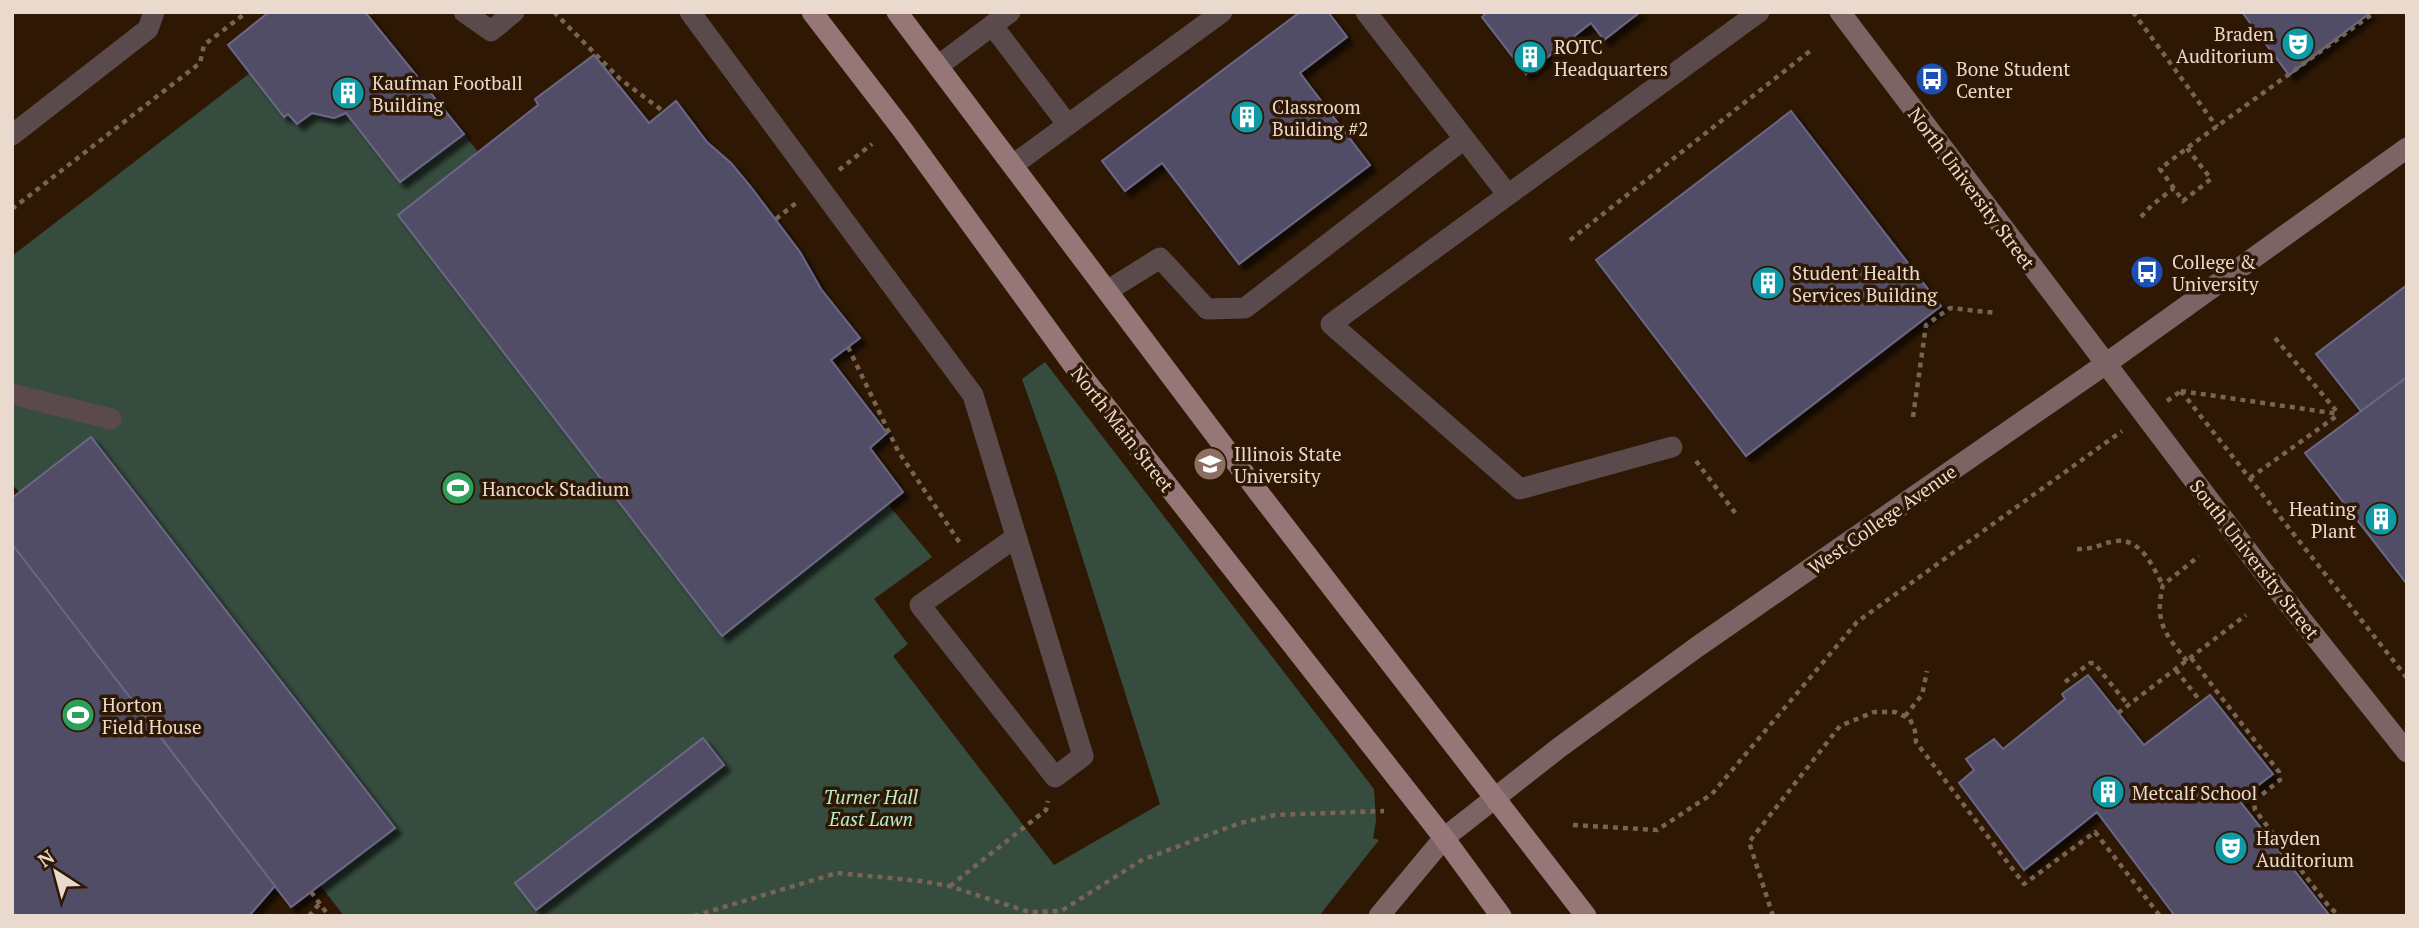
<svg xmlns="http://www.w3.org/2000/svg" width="2419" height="928" viewBox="0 0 2419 928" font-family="'PT Serif',serif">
<defs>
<filter id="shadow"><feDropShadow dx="6" dy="6" stdDeviation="2" flood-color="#0009"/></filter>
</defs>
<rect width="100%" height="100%" fill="#2e1804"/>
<path fill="#354c3e" d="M594,55l55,68 27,-22 31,41 24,21 37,45 32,44 21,37 39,49 -28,22 55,73 -17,15 18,56 44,53 -58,42 34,45 -15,12 161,209 106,-61 -102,-324 -36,-101 23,-17 329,427 2,32 -3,17 6,2 -60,76h-975l-24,-31 -29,22 -279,-363v-46l7,-6 -7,-8v-228l238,-183 47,51 15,-11 22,5 12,-5 55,69 63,-48 14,18 60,-47 -3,-6z"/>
<path fill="#514d66" stroke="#6b6786" stroke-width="2" filter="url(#shadow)" d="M269,12h96l99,122 -64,48 -54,-69 -12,5 -22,-5 -15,11 -9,-10 -4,3 -56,-72z
M1300,12h28l19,25 -47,36 70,92 -131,99 -77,-101 -37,28 -23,-30z
M1487,12h153l-36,28 -13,-17 -65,51 -44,-57z
M2242,12h129l-82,63z
M594,55l55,68 27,-22 31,41 24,21 20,24 49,65 21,37 39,49 -29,22 56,73 -17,15 33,44 -181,144 -324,-421 140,-110 -3,-6z
M1791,111l150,195 -195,150 -150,-196z
M2407,285v92l-46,34 -45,-57z
M2407,377v207l-102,-131z
M91,437l304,391 -104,79 -279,-363v-46z
M12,544l263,342 -26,30h-237z
M2088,675l56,70 66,-50 63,79 -34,26 91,116h-155l-78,-104 -73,58 -65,-87 15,-13 -8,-11 28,-20 9,10 62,-50 -3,-5z
M703,738l21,27 -188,145 -21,-27z"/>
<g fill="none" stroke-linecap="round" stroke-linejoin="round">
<path stroke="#786454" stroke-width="4.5" stroke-dasharray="5 5" stroke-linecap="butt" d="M372,12l1,2
M554,12l66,67 43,32
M2133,12l84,115
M2187,148l24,31 -28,22 -23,-32 27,-21 188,-136
M839,170l33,-26
M12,209l188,-146 4,-18 43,-33
M2141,217l11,-12 22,-17
M776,219l20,-16
M1570,240l240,-189
M2275,338l64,76
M848,347l50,104 62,92
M2181,391l226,287
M2181,391l158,23
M2167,401l14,-10
M1913,417l13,-92 24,-17 47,5
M1696,461l40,53
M2250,478l88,-63
M2077,549c17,1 24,-6 39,-8 26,-3 37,27 47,44
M2191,658l88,114 1,8 -26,21 1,9 75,98 11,8
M2187,661c-22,-27 -33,-39 -24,-76l36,-29
M2176,670l25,32
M2065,682l25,-19h4l35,43
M2118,713l128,-98
M1905,716l17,-21 5,-24
M1573,825l84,5 55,-36 145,-172 265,-191
M950,886l96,-76 2,-9
M311,892l18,24
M309,916l11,-13
M694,916l143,-43 84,8 28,5 80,26 32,-1 81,-51 98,-37 35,-8 109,-4
M1773,916l-24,-74 91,-116 34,-14h21l15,7 5,12 1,11 108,142 71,-52 65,84"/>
<path stroke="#5a4a4b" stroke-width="21" d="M464,12l27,19 23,-19
M690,12l283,383 110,361 -28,21 -135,-172 96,-68
M1366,12l142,183
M992,25l76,100
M938,66l72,-54
M12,135l136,-106 6,-17
M1013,165l209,-153
M1107,291l53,-33 47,51 38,-1 219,-169
M12,394l99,25
M1672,447l-152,42 -189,-165 428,-312"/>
<path stroke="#7c6364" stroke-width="21" d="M1840,12l422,558 145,182
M1379,916l65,-78 116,-91 137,-100 410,-284 300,-215"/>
<path stroke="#967677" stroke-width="21" d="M812,12l90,117 175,241 367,468 57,78
M897,12l362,481 327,423"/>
</g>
<defs>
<symbol id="theatre-disc" viewBox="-11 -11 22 22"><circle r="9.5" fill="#0f9aa8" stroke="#2e1804"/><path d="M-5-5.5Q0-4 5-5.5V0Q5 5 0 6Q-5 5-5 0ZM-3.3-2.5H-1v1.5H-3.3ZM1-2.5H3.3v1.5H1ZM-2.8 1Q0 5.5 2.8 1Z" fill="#fff"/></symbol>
<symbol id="building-disc" viewBox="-11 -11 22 22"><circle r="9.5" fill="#0f9aa8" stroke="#2e1804"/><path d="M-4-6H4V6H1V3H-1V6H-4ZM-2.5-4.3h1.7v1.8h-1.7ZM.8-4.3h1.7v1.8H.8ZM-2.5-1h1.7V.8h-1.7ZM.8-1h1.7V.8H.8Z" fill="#fff"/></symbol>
<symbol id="bus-disc" viewBox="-11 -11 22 22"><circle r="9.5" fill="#1a4fb4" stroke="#2e1804"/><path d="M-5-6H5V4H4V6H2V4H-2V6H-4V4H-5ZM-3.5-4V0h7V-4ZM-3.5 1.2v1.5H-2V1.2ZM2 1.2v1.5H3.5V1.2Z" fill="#fff"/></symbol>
<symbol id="university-disc" viewBox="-11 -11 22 22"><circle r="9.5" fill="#8d6e63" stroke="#2e1804"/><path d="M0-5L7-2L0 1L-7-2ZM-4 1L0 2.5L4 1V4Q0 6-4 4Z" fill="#fff"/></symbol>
<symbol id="stadium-disc" viewBox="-11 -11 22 22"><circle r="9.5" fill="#2e9e5b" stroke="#2e1804"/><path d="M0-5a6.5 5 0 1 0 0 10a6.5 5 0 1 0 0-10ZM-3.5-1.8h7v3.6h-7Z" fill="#fff"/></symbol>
</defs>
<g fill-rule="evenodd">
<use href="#theatre-disc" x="2279" y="25" width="38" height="38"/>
<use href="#building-disc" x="1511" y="38" width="38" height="38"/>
<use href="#bus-disc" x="1913" y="60" width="38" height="38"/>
<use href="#building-disc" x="329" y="74" width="38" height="38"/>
<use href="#building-disc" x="1228" y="98" width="38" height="38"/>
<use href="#bus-disc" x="2128" y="253" width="38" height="38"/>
<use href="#building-disc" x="1749" y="264" width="38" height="38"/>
<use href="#university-disc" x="1191" y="445" width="38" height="38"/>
<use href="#stadium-disc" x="439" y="469" width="38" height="38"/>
<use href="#building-disc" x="2362" y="500" width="38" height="38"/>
<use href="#stadium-disc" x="59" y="696" width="38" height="38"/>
<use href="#building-disc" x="2089" y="773" width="38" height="38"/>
<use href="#theatre-disc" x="2212" y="829" width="38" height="38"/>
</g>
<g text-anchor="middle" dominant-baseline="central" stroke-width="7" stroke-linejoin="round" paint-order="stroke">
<g font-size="19" fill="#eadace" stroke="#2e1804" text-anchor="start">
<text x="2274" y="33" text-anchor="end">Braden<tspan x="2274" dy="22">Auditorium</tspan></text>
<text x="1554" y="46">ROTC<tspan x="1554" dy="22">Headquarters</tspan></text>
<text x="1956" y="68">Bone Student<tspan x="1956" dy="22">Center</tspan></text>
<text x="372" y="82">Kaufman Football<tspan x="372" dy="22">Building</tspan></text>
<text x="1272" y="106">Classroom<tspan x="1272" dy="22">Building #2</tspan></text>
<text x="2172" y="261">College &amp;<tspan x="2172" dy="22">University</tspan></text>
<text x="1792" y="272">Student Health<tspan x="1792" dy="22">Services Building</tspan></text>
<text x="1234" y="453">Illinois State<tspan x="1234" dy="22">University</tspan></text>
<text x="482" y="488">Hancock Stadium</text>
<text x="2356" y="508" text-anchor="end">Heating<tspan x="2356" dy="22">Plant</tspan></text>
<text x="102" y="704">Horton<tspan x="102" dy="22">Field House</tspan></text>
<text x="2132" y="792">Metcalf School</text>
<text x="2256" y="837">Hayden<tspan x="2256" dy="22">Auditorium</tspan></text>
</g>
<g font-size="19" fill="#eadace" stroke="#2e1804">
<text transform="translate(1972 188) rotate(53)">North University Street</text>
<text transform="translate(1123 429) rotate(52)">North Main Street</text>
<text transform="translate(1882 519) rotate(-35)">West College Avenue</text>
<text transform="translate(2255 559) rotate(52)">South University Street</text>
</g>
<g font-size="19" font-style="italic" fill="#b8edcc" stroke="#2e1804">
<text x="871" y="796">Turner Hall<tspan x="871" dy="22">East Lawn</tspan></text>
</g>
</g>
<rect width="2419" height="928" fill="none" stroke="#eadace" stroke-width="28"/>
<g transform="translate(56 872) rotate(324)" stroke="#2e1804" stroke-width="5" paint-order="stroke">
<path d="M0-5L12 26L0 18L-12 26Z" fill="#eadace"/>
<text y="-10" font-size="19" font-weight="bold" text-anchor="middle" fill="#eadace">N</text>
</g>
</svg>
